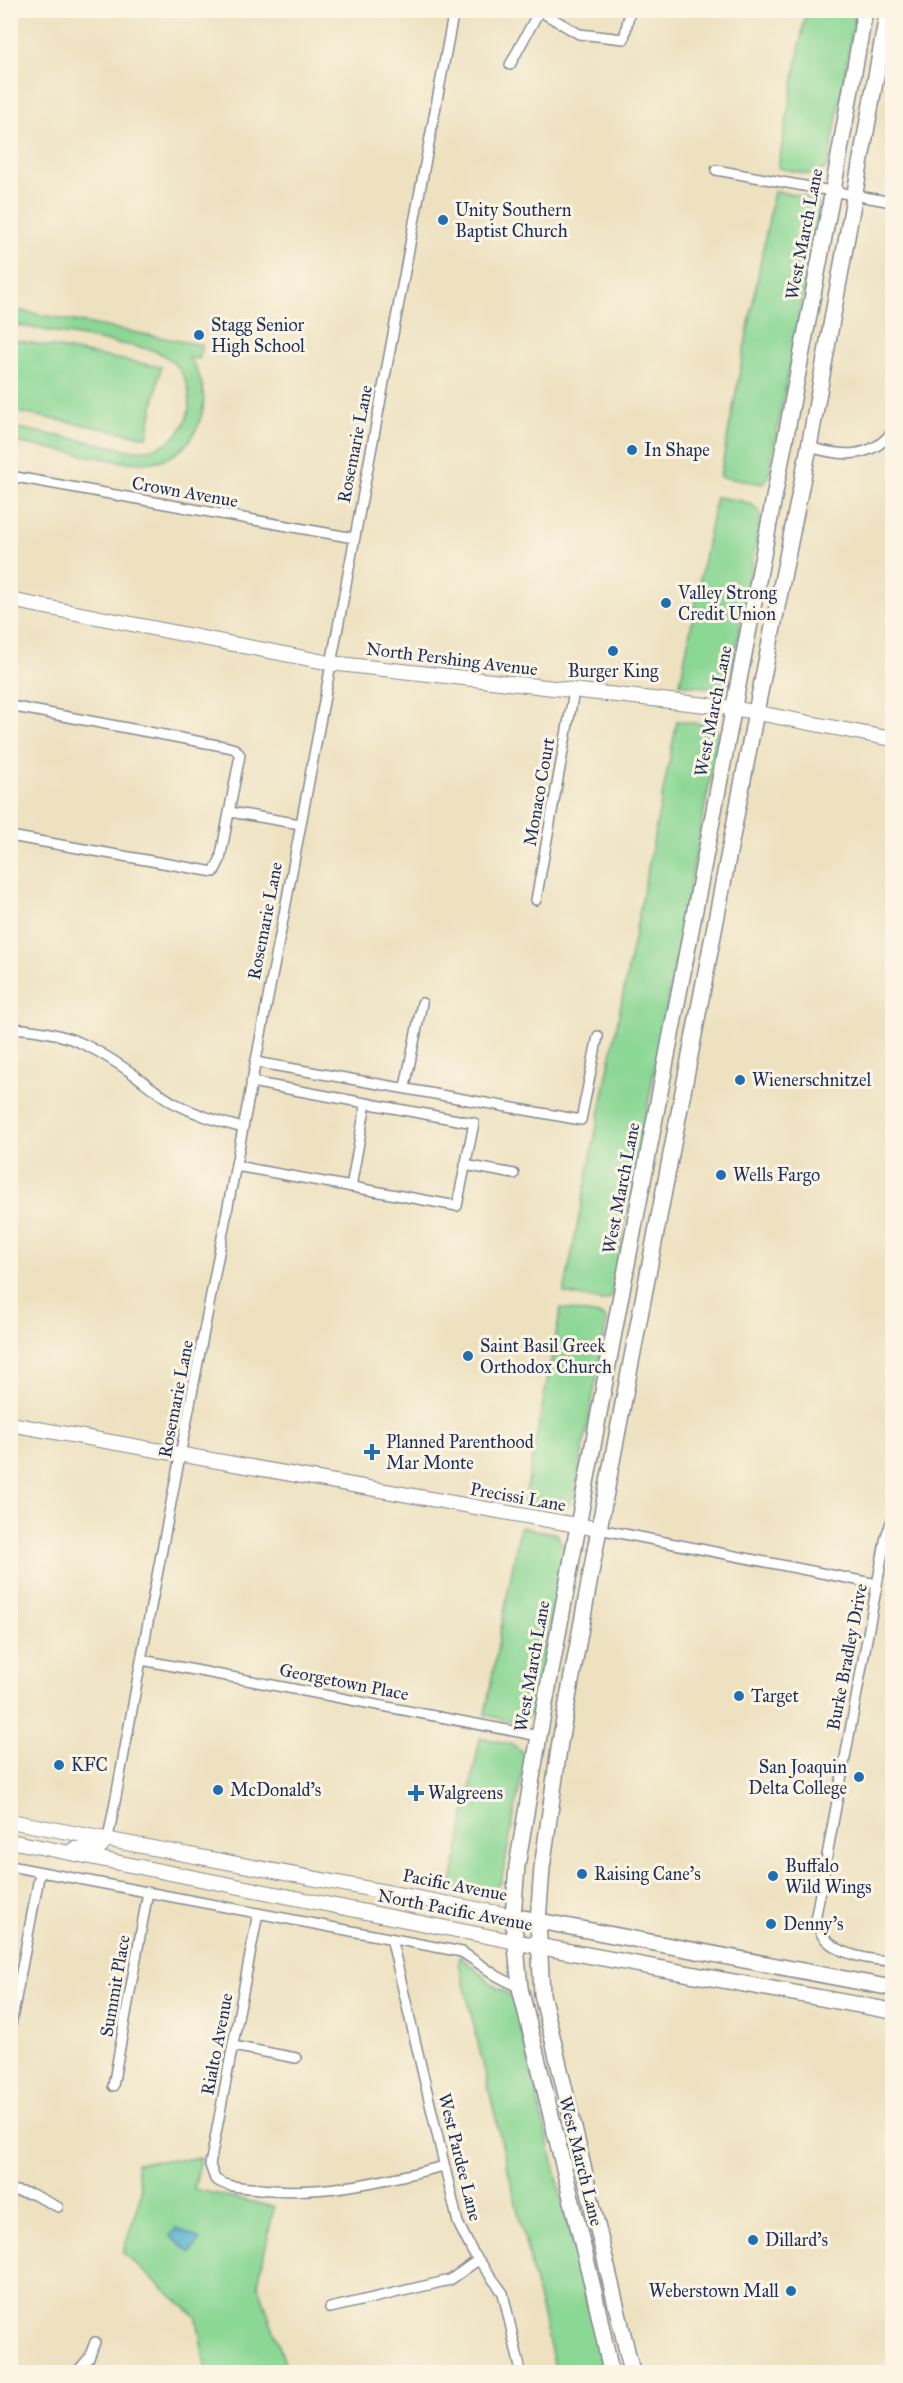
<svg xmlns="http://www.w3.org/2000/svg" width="903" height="2383" viewBox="0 0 903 2383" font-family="'IM FELL Great Primer',serif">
<rect width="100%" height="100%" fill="#fcf5e5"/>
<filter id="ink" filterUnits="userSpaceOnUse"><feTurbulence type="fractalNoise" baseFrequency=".0167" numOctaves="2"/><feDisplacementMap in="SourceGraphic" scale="12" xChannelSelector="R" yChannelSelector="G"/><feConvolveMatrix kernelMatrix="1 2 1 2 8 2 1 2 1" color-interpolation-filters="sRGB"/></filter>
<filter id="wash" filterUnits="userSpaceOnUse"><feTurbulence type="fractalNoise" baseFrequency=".008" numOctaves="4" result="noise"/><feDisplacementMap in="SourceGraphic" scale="24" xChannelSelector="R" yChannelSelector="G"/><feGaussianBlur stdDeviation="1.35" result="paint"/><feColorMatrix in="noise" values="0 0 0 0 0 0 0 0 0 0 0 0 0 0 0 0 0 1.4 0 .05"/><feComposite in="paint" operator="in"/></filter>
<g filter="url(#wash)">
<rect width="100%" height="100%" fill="#ede1c0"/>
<path fill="#8bd794" stroke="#538379" stroke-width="1.5" d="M806,11h50l-28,156 -15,8 -35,-7z
M774,191l34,6 12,8v5l-52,268 -5,6 -43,-7z
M11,309l191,36 -3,14 -10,-2c14,20 19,43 10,66 -21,54 -72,40 -116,32 -24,-5 -48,-9 -72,-14v-14c28,5 57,11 85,16 16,3 34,9 50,7 58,-9 57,-86 3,-101l-138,-25z
M10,339l151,28 -14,70 -136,-26z
M716,497c16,3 39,2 45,19l-32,168 -10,5 -39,-5z
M677,721l33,4 9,8 -108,565 -9,3 -38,-8z
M561,1308l42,8 4,5 -33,177h-2l-5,9 -8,2 -35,-6z
M520,1527l37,7 5,11 4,1 -33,168h-3c-8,14 -32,3 -45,1z
M480,1738c16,4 38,2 45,20l-24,125 -18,13 -33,-4z
M460,1956l37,32 16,8 91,376h-48l-97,-409z
M201,2158l-7,31 80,18 -16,77 30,88h-82l-9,-54 -74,-65 18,-60 -5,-30z"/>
<path fill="#53aed1" stroke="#376e98" stroke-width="1.5" d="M176,2228l24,11 -9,14 -21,-17z"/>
</g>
<g filter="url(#ink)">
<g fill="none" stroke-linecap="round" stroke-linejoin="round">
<defs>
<path id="street" d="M538,10l41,24 45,5 6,-29
M510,65l29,-54
M716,170l176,32
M809,447c31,9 61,13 83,-15
M10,476l344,62
M10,706l218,41 7,2 5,6 -20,105 -6,12 -204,-36
M230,812l70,12
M536,900l38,-209
M10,1028c56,3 82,17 126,48 12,9 25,20 38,27 21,11 45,19 69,25
M255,1062l326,58 17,-84
M405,1087l17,-84
M465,1165l49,9
M236,1166l221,40 17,-83 -223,-41
M351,1187l15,-84
M892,1520l-6,16 -70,379c0,36 47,45 76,46
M599,1529l278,55
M142,1660l397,76
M108,1838c17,-85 31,-171 48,-257 104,-523 197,-1047 298,-1571
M10,1866l452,86 35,24 23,12
M258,1913l-48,252 5,14c11,8 24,8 36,9 67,9 129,-6 193,-22
M391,1938l67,285 14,28 31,42 18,79
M10,2030l30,-158
M233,2046l63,12
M113,2086l35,-194
M10,2190l22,4 26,13
M330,2308l120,-28 28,-20
M77,2372l12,-14 6,-16"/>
<path id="secondary" d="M10,600l320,63 403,45 159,31
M10,1424l589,105
M10,1821l503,95
M10,1841l506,101
M74,1849l26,-2 8,-9"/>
<path id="primary" d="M513,1916l379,72
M516,1942l376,69
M611,2372l-16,-76 -75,-308 -7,-72 4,-50 22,-130 79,-425 215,-1121 32,-180
M632,2372l-90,-378 -4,-73 4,-53 18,-126 39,-213 157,-817 53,-265 79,-437"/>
</defs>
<use href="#street" stroke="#84888f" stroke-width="12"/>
<use href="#secondary" stroke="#84888f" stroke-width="16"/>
<use href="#primary" stroke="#84888f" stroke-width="18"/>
<use href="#street" stroke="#fff" stroke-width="9"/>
<use href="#secondary" stroke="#fff" stroke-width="14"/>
<use href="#primary" stroke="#fff" stroke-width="15"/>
</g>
</g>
<g fill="#1f6fb2" stroke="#fcf5e5" stroke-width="2">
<circle cx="443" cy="220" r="6"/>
<circle cx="199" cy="335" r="6"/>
<circle cx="632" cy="450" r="6"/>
<circle cx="666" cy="603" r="6"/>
<circle cx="613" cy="651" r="6"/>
<circle cx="740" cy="1080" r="6"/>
<circle cx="721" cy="1175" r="6"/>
<circle cx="468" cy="1356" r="6"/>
<path d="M369 1443h6v6h6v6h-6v6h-6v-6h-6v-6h6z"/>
<circle cx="739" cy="1696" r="6"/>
<circle cx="59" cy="1765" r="6"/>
<circle cx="859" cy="1777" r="6"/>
<circle cx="218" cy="1790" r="6"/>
<path d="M413 1784h6v6h6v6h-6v6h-6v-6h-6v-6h6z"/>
<circle cx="582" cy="1874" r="6"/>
<circle cx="773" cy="1876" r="6"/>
<circle cx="771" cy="1924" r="6"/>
<circle cx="753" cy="2240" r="6"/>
<circle cx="791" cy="2291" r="6"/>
</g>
<g text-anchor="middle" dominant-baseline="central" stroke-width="6" stroke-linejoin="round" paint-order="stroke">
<g font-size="18" fill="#1b2f5e" stroke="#fcf5e5" text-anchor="start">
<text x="455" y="210">Unity Southern<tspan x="455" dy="21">Baptist Church</tspan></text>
<text x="211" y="325">Stagg Senior<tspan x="211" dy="21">High School</tspan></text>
<text x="644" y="450">In Shape</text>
<text x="678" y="593">Valley Strong<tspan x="678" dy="21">Credit Union</tspan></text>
<text x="613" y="671" text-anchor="middle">Burger King</text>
<text x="752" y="1080">Wienerschnitzel</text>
<text x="733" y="1175">Wells Fargo</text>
<text x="480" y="1346">Saint Basil Greek<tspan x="480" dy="21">Orthodox Church</tspan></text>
<text x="386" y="1442">Planned Parenthood<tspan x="386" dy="21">Mar Monte</tspan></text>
<text x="751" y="1696">Target</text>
<text x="71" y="1765">KFC</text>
<text x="847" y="1767" text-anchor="end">San Joaquin<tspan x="847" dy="21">Delta College</tspan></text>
<text x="230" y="1790">McDonald's</text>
<text x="428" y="1793">Walgreens</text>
<text x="785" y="1866">Buffalo<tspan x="785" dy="21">Wild Wings</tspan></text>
<text x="594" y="1874">Raising Cane's</text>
<text x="783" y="1924">Denny's</text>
<text x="765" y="2240">Dillard's</text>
<text x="779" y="2291" text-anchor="end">Weberstown Mall</text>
</g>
<g font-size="18" fill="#1b2f5e" stroke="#fcf5e5">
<text transform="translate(804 234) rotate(-79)">West March Lane</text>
<text transform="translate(355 444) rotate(-79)">Rosemarie Lane</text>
<text transform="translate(185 492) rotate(10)">Crown Avenue</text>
<text transform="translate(452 659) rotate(7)">North Pershing Avenue</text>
<text transform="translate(713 711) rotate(-79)">West March Lane</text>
<text transform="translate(539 792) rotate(-80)">Monaco Court</text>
<text transform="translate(265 921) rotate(-79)">Rosemarie Lane</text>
<text transform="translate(621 1188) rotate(-79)">West March Lane</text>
<text transform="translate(176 1399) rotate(-79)">Rosemarie Lane</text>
<text transform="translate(518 1497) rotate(10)">Precissi Lane</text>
<text transform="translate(847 1657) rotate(-79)">Burke Bradley Drive</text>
<text transform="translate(532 1666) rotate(-80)">West March Lane</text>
<text transform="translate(344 1682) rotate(11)">Georgetown Place</text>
<text transform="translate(455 1885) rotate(11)">Pacific Avenue</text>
<text transform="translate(455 1910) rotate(11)">North Pacific Avenue</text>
<text transform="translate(115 1986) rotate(-80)">Summit Place</text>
<text transform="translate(217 2044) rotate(-79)">Rialto Avenue</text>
<text transform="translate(460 2157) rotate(76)">West Pardee Lane</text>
<text transform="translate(581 2161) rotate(76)">West March Lane</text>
</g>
</g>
<rect width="903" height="2383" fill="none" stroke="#fcf5e5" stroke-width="36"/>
</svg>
